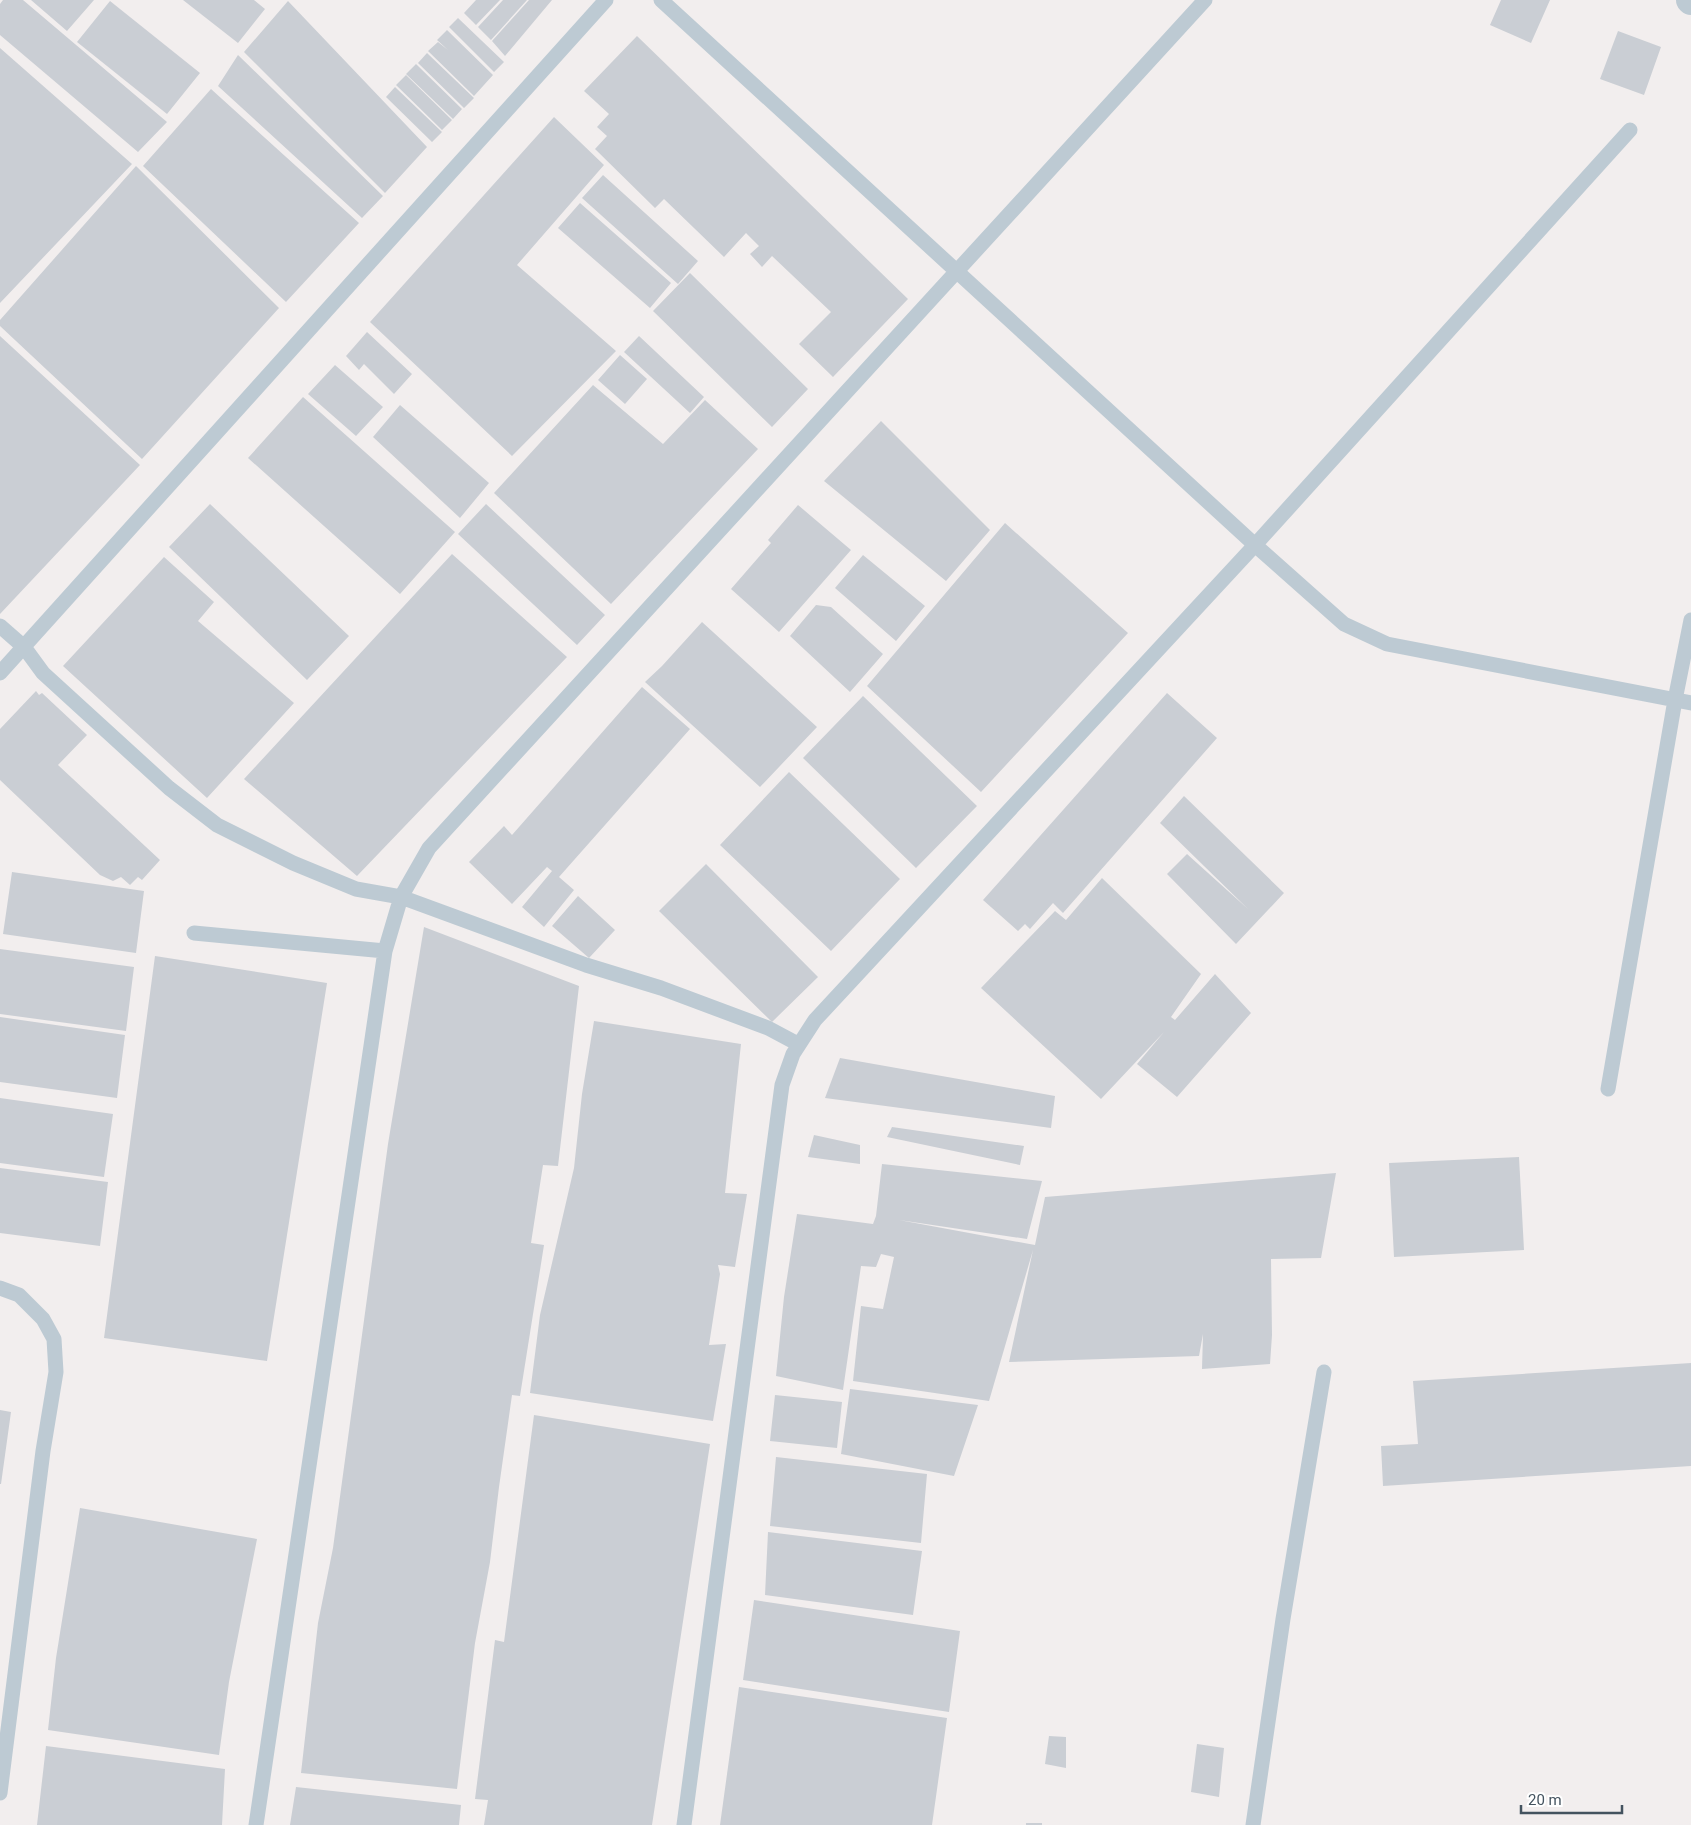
<svg xmlns="http://www.w3.org/2000/svg" width="1691" height="1825" viewBox="0 0 1691 1825" font-family="Roboto,sans-serif">
<rect width="100%" height="100%" fill="#f2eeee"/>
<path fill="#caced4" d="M3,0h20l144,122 -29,30 -138,-117v-31z
M31,0h63l-27,31z
M183,0h71l11,9 -27,34z
M476,0h24l-24,25 -12,-12z
M503,0h24l-36,40 -13,-13z
M529,0h23l-47,56 -13,-15z
M1501,0h49l-19,43 -41,-18z
M110,1l90,72 -33,41 -90,-72z
M288,1l139,146 -42,46 -141,-141z
M458,18l46,44 -10,10 -45,-45z
M447,30l46,45 -19,21 -46,-45 10,-9 10,8 -11,-10z
M1618,31l43,16 -17,48 -44,-16z
M637,36l271,263 -75,78 -34,-33 32,-32 -59,-56 -10,11 -12,-13 9,-8 -13,-13 -22,24 -60,-58 -9,9 -60,-59 12,-13 -10,-9 12,-13 -25,-23z
M0,48l132,116 -132,139z
M427,53l47,45 -10,10 -46,-45z
M238,55l145,141 -21,22 -144,-132z
M416,64l46,45 -9,10 -47,-45z
M406,75l46,45 -10,10 -46,-45z
M395,87l47,45 -10,10 -46,-45z
M211,89l148,134 -73,79 -143,-136z
M554,117l50,48 -87,100 99,86 -104,105 -142,-134z
M136,166l143,142 -137,151 -142,-133v-6z
M603,175l95,86 -20,23 -96,-86z
M580,203l91,80 -21,25 -92,-80z
M690,273l118,116 -36,38 -119,-116z
M367,332l45,42 -18,20 -30,-30 -5,6 -13,-14z
M0,336l140,129 -140,149z
M639,336l65,61 -14,16 -66,-61z
M620,355l27,24 -22,25 -27,-24z
M335,365l48,42 -27,29 -48,-42z
M593,385l70,59 42,-44 53,49 -147,155 -117,-111z
M303,397l152,135 -55,62 -152,-136z
M400,405l89,78 -29,35 -87,-81z
M881,421l109,109 -44,51 -122,-100z
M210,504l139,132 -42,44 -138,-133z
M486,504l119,111 -28,30 -119,-111z
M798,505l53,45 -72,82 -48,-43 40,-46 -3,-3z
M1005,523l123,110 -147,159 -114,-106z
M452,554l115,103 -210,219 -113,-97z
M863,555l62,51 -29,35 -61,-53z
M164,557l50,45 -16,19 96,82 -87,95 -144,-132z
M816,605l15,2 52,47 -33,38 -60,-56z
M702,622l115,105 -57,60 -115,-105 17,-16z
M642,687l48,42 -131,148 15,13 -30,37 -22,-20 30,-36 -5,-4 -35,37 -43,-42 35,-36 8,9z
M36,691l3,4 3,-2 45,42 -29,30 102,95 -18,20 -4,-3 -8,8 -9,-8 -8,4 -13,-6 -100,-95v-51z
M1167,693l50,45 -154,175 -10,-10 -23,26 -5,-5 -7,7 -35,-31z
M863,696l114,110 -61,62 -113,-110z
M789,772l111,107 -69,72 -111,-106z
M1184,796l100,97 -48,51 -69,-70 20,-20 61,55 -88,-86z
M706,864l112,113 -46,45 -113,-111z
M12,872l132,19 -8,62 -133,-19z
M1102,878l99,96 -30,43 4,3 40,-46 36,39 -74,84 -40,-33 27,-32 -63,67 -120,-111 74,-77 11,9z
M578,896l37,34 -26,28 -37,-32z
M424,927l155,59 -21,180 -15,-1 -12,78 13,2 -24,151 -8,-1 -13,92 -9,75 -15,81 -18,146 -156,-16 17,-150 15,-75 55,-404z
M0,949l134,18 -8,64 -126,-17z
M155,956l172,27 -60,378 -163,-23z
M0,1017l125,18 -8,63 -117,-16z
M594,1021l147,23 -16,149 22,1 -12,73 -17,-2 2,9 -11,71 17,-1 -13,77 -183,-28 10,-78 34,-147 8,-74z
M840,1058l215,38 -4,32 -226,-30z
M0,1098l113,16 -9,63 -104,-14z
M892,1127l132,19 -4,19 -133,-28z
M814,1135l46,10v19l-52,-7z
M1519,1157l5,93 -130,7 -5,-94z
M882,1164l160,17 -15,58 -128,-19 136,25 10,-48 291,-24 -15,85 -50,1 1,76 -2,29 -68,5 1,-35 -4,22 -190,6 24,-112 -44,151 -136,-20 8,-75 22,3 11,-52 -13,-3 -5,13 -15,-1 -18,124 -67,-14 8,-79 13,-83 76,10 3,-8z
M0,1168l108,14 -8,64 -100,-13z
M1691,1363v103l-308,20 -2,-40 37,-2 -5,-63z
M850,1389l128,16 -24,71 -113,-22z
M775,1395l67,7 -5,46 -67,-7z
M0,1410l11,2 -10,72h-1z
M534,1415l176,29 -58,381h-168l4,-25 -13,-1 20,-159 9,2z
M776,1457l151,17 -6,69 -151,-17z
M80,1508l177,31 -28,143 -10,73 -171,-25 8,-72z
M768,1532l154,19 -9,64 -148,-20z
M754,1600l206,31 -11,81 -206,-32z
M739,1687l208,31 -15,107h-212z
M1049,1736l17,1v31l-21,-4z
M1197,1744l27,4 -5,49 -28,-5z
M46,1746l179,23 -3,56h-185z
M296,1787l165,18 -2,20h-169z
M1026,1823h16v2h-16z"/>
<g fill="none" stroke-linecap="round" stroke-linejoin="round">
<path stroke="#bdcad3" stroke-width="15" d="M661,0l594,545 89,79 43,20 304,59
M0,626l24,21 19,26 126,115 48,37 76,38 63,26 45,8 185,68 75,23 107,40 30,16
M0,673l606,-673
M194,933l191,18
M1608,1089l67,-389 16,-80
M0,1288l19,7 24,24 11,20 2,33 -13,79 -43,342
M256,1825l129,-874 16,-54 28,-49 776,-848
M684,1825l98,-740 11,-31 22,-34 440,-475 375,-415
M1253,1825l30,-206 41,-247"/>
<path stroke="#bdcad3" stroke-width="28" d="M1690,0l1,1"/>
</g>
<path d="M1521 1805v8h101v-8" fill="none" stroke="#44535f" stroke-width="2.5"/>
<text x="1528" y="1805" font-size="15" fill="#44535f" stroke="#ffffff" stroke-width="4" paint-order="stroke">20 m</text>
</svg>
